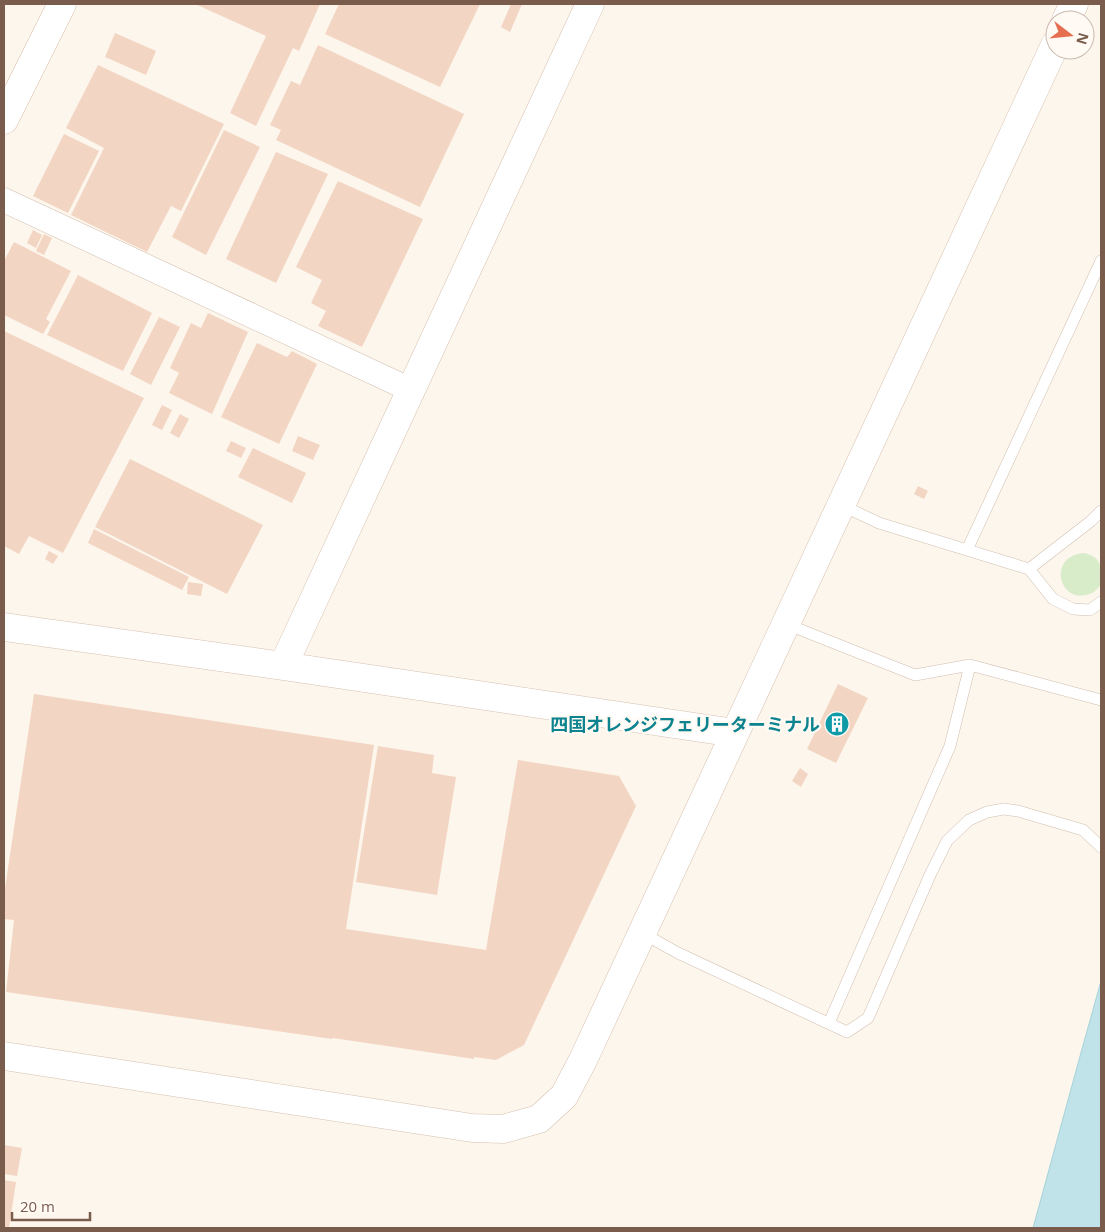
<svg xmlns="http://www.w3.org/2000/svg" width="1105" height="1232" viewBox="0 0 1105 1232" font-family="'Open Sans','Noto Sans JP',sans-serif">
<rect width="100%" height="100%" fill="#fdf6ec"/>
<path fill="#d8ecc9" d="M1085,553c14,5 16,9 16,23 0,4 1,8 -2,11 -3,4 -8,7 -13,8 -27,7 -39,-40 -1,-42z"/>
<path fill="#bfe3e8" stroke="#a5d3da" d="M1101,981v247h-68l49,-179z"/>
<path fill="#f3d5c3" d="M195,4h125l-21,47 -6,-3 -37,78 -26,-13 36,-77z
M339,4h141l-40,83 -115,-53z
M511,4h11l-12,28 -9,-5z
M115,33l41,18 -10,24 -41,-18z
M318,45l146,69 -44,93 -144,-67 5,-10 -11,-5 21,-44 9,4z
M98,65l126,59 -43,87 -10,-5 -24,46 -76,-37 33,-67 -38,-20z
M224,130l36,17 -54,108 -34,-18z
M64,134l35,17 -31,62 -35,-17z
M276,152l52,22 -52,109 -50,-24z
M338,181l85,38 -61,128 -44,-21 8,-15 -15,-8 11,-23 -26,-13z
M33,230l9,5 -6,13 -9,-5z
M44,234l8,4 -8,17 -8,-4z
M14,242l57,29 -25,48 4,3 -7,12 -39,-19v-54z
M78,275l74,38 -29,58 -76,-36z
M208,313l40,19 -36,82 -43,-21 10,-20 -9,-5 21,-45 10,5z
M159,317l21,10 -29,58 -21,-11z
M4,331l140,67 -81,155 -34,-17 -10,18 -15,-8z
M257,343l30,14 5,-6 25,13 -38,80 -58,-27z
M162,405l10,5 -10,20 -10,-5z
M180,414l9,5 -10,19 -9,-5z
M298,436l22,9 -7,15 -21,-9z
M231,441l15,7 -5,10 -15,-7z
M253,448l53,25 -14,30 -54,-26z
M130,459l133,66 -36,69 -132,-67z
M918,486l10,5 -4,8 -10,-5z
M94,529l95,48 -7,13 -94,-47z
M49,551l9,5 -5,8 -8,-5z
M188,582l15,2 -2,12 -14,-2z
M838,684l30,14 -32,65 -29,-14z
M34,694l340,51 -28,184 140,21 32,-190 101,16 17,30 -112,239 -28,15 -22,-3v2l-141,-21 -1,1 -326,-47 8,-72 -10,-1v-24z
M378,746l56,9 -2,18 24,4 -19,118 -81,-13z
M800,768l8,6 -7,13 -9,-6z
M4,1145l18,3 -5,28 -13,-2z
M4,1180l12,2 -7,46h-5z"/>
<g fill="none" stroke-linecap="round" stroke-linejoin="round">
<defs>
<path id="lane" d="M841,505l38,18 150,46 62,-48 10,-10
M967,550l134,-289
M1029,569l24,30 20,10 17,1 11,-8
M786,624l129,51 55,-10 131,35
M642,933l36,20 169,79 21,-14 62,-143 17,-34 22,-21 18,-8 17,-3 14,2 65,19 18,17
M829,1023l121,-277 20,-81"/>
<path id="street" d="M4,200l407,190"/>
<path id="secondary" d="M1066,20l8,-16
M4,120l58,-116
M4,627l279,39 452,67
M283,666l307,-662
M4,1056l468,72 31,1 36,-10 25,-23 19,-36 472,-1015"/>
</defs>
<use href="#lane" stroke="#d1beb0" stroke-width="12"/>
<use href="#street" stroke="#d1beb0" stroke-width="25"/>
<use href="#secondary" stroke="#d6c0b0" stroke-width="29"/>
<use href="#lane" stroke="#fff" stroke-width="11"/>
<use href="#street" stroke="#fff" stroke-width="24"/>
<use href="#secondary" stroke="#fff" stroke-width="28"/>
</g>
<defs>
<symbol id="building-disc" viewBox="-11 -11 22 22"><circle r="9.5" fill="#0f9aa8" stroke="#fffaf3"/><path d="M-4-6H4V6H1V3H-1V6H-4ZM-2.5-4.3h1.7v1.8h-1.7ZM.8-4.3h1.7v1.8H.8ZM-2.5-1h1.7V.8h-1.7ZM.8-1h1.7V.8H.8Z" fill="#fff"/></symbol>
</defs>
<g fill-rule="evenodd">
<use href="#building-disc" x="823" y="710" width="28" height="28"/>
</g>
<g text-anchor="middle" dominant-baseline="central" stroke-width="4.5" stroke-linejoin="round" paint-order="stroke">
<g font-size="18" font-weight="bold" fill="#0d838f" stroke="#fffaf3" text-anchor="end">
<text x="820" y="724">四国オレンジフェリーターミナル</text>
</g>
</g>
<rect width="1105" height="1232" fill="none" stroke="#7a5c4d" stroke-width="10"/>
<g transform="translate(1070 35) rotate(106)"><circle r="24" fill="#fffaf3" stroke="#cabbb1"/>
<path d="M0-4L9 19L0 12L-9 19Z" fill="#e76f51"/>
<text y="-8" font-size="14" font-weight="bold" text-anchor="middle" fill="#7a5c4d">N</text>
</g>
<path d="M12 1212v8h78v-8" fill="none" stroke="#7a5c4d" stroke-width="2.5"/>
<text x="20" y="1212" font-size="15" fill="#7a5c4d" stroke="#fffaf3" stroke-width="4" paint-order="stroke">20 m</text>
</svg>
